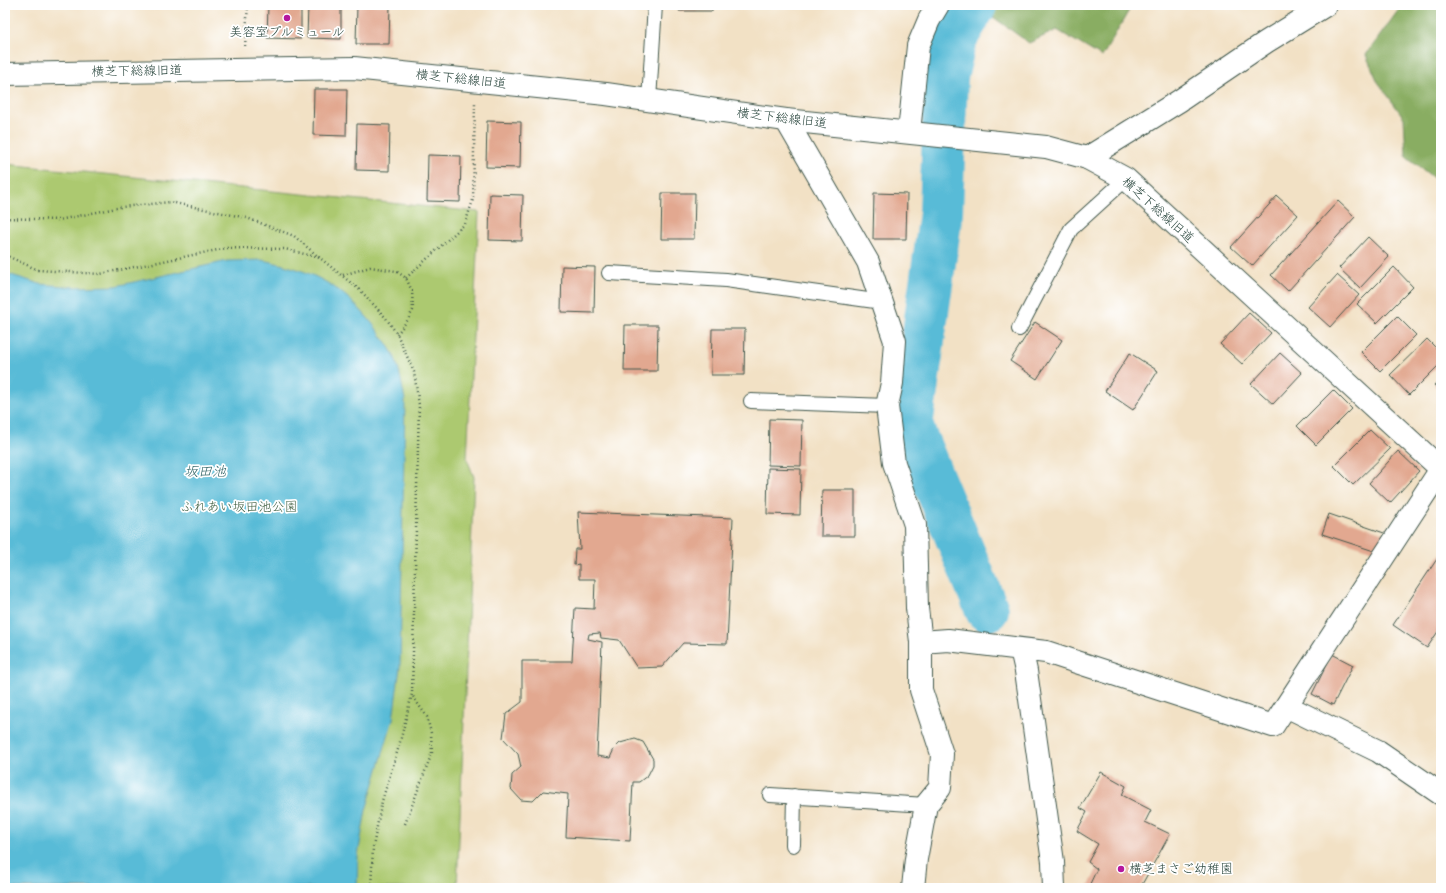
<svg xmlns="http://www.w3.org/2000/svg" width="1446" height="893" viewBox="0 0 1446 893" font-family="'Balsamiq Sans','Klee One',sans-serif">
<rect width="100%" height="100%" fill="#fff"/>
<filter id="ink" filterUnits="userSpaceOnUse"><feTurbulence type="fractalNoise" baseFrequency=".025" numOctaves="2"/><feDisplacementMap in="SourceGraphic" scale="8" xChannelSelector="R" yChannelSelector="G"/><feConvolveMatrix kernelMatrix="1 2 1 2 8 2 1 2 1" color-interpolation-filters="sRGB"/></filter>
<filter id="wash" filterUnits="userSpaceOnUse"><feTurbulence type="fractalNoise" baseFrequency=".012" numOctaves="4" result="noise"/><feDisplacementMap in="SourceGraphic" scale="16" xChannelSelector="R" yChannelSelector="G"/><feGaussianBlur stdDeviation="0.9" result="paint"/><feColorMatrix in="noise" values="0 0 0 0 0 0 0 0 0 0 0 0 0 0 0 0 0 1.4 0 .05"/><feComposite in="paint" operator="in"/></filter>
<g filter="url(#wash)">
<rect width="100%" height="100%" fill="#f2e1c5"/>
<path fill="#acc970" stroke="#668352" d="M5,164l474,48 -12,247 7,18 -17,411h-452z"/>
<path fill="#89ad62" stroke="#54754b" d="M985,5h147l-30,52 -45,-27 -28,13 -47,-34z
M1402,5h39v179l-35,-28 -2,-38 -26,-36 -12,-27z"/>
<path fill="#58bbd7" stroke="#3c7c86" d="M262,260c51,10 81,26 113,67 7,10 15,20 20,31 5,13 7,28 10,42l-5,267 -7,52 -27,91 -8,45 -1,33h-352v-615l35,11 34,3 42,-1 111,-25z"/>
<g fill="none" stroke-linecap="round" stroke-linejoin="round">
<path stroke="#58bbd7" stroke-width="44" d="M975,5l-20,34 -9,38 -5,136 -30,213 76,184"/>
</g>
<g id="blocks">
<path fill="#e2a890" d="M268,5h33v34l-34,-1z
M308,5h33v34l-34,-1z
M357,5h33l-1,39h-33z
M679,5h33v6h-33z
M314,89h33l-1,47 -33,-1z
M487,121l34,1 -1,46 -34,-1z
M357,124l33,1 -1,46 -33,-1z
M428,155l33,1 -1,46 -33,-1z
M662,193h33l-1,46h-33z
M874,193l33,1 -1,45h-33z
M490,194l33,1 -1,46 -33,-1z
M1277,196l21,19 -46,51 -21,-19z
M1338,201l17,16 -67,74 -17,-16z
M1368,237l21,20 -29,31 -21,-20z
M562,266l33,1 -1,46 -33,-1z
M1394,267l19,20 -36,36 -20,-19z
M1337,275l22,20 -29,32 -22,-20z
M1249,313l22,20 -29,31 -22,-20z
M1397,316l19,19 -36,36 -19,-19z
M1035,322l27,18 -25,39 -27,-18z
M625,325h33l-1,46h-33z
M712,329h33l-1,46h-33z
M1427,339l14,14v10l-32,32 -19,-20z
M1130,353l28,18 -25,39 -28,-19z
M1280,353l22,20 -29,31 -22,-20z
M1441,378v14l-7,-7z
M1333,390l19,19 -36,36 -19,-19z
M769,419l33,1 -1,46 -33,-1z
M1370,430l20,19 -37,36 -19,-19z
M1398,451l21,20 -29,32 -21,-20z
M768,468l33,1 -1,46 -33,-1z
M822,490h33v46h-34z
M578,512l155,6 -6,126 -44,-1 -21,24 -25,1 -18,-28 -18,-2 -1,-5 -11,1 -1,5 14,3 -5,114 13,2 4,-9 6,-6 15,-4 8,3 10,17v6l-5,10 -9,7h-6l-3,59 -64,-4 2,-43 -25,-3 -10,10 -12,-1 -10,-11 1,-14 9,-8 -3,-13 -15,-16 3,-24 16,-12v-41h50l3,-53 19,1 1,-30h-16v-15l-5,1 1,-16h5z
M1329,514l58,20 -7,19 -58,-19z
M1441,553v74l-14,21 -34,-23z
M1332,654l21,11 -20,40 -21,-11z
M1101,772l25,14 -4,9 29,15 -6,12 25,12 -30,54h-52l9,-19 -9,-7 10,-18 -21,-13 10,-19 -7,-4z"/>
</g>
</g>
<g filter="url(#ink)">
<use href="#blocks" fill-opacity="0" stroke="#3f564a" stroke-width="1"/>
<g fill="none" stroke-linecap="round" stroke-linejoin="round">
<defs>
<path id="lane" d="M649,100l6,-95
M609,273l117,7 156,22
M1019,329l52,-100 55,-50
M751,401l136,5
M770,795l156,10
M793,845l1,-49"/>
<path id="street" d="M786,120l82,142 27,79 -3,42 -5,23 7,57 21,62 2,83 4,34v48l21,64 -2,34 -14,17 -10,54 -3,29
M909,132l9,-86 11,-26 9,-15
M1087,158l92,-57 87,-59 60,-37
M921,642l27,-2 98,12 227,74 168,-257
M1021,649l5,22 27,191 1,26
M1286,706l92,45 63,43"/>
<path id="secondary" d="M5,74l349,-6 252,26 180,26 260,27 41,11 39,21 315,290"/>
</defs>
<use href="#lane" stroke="#3f564a" stroke-width="16"/>
<use href="#street" stroke="#3f564a" stroke-width="24"/>
<use href="#secondary" stroke="#3f564a" stroke-width="24"/>
<path stroke="#3f564a" stroke-width="2.5" stroke-dasharray="1 3" stroke-linecap="butt" d="M245,46l3,-41
M5,218l54,2 62,-13 49,-5 77,16 47,18 26,22
M5,255l33,15 62,4 127,-26 58,1 35,9 41,33 25,27 11,16 17,38 5,33 -7,289 -13,52 -17,55 -9,46 -2,41
M343,275l27,-8 26,4 10,7 6,13 1,19 -6,11 -10,13
M406,278l59,-54 8,-24 2,-97
M405,824l27,-71 -1,-20 -4,-16 -15,-22"/>
<use href="#lane" stroke="#fff" stroke-width="14"/>
<use href="#street" stroke="#fff" stroke-width="22"/>
<use href="#secondary" stroke="#fff" stroke-width="22"/>
</g>
</g>
<g fill="#b5179e" stroke="#fff" stroke-width="1.5">
<circle cx="287" cy="18" r="4"/>
<circle cx="1121" cy="869" r="4"/>
</g>
<g text-anchor="middle" dominant-baseline="central" stroke-width="3.5" stroke-linejoin="round" paint-order="stroke">
<g font-size="13" fill="#1f3d34" stroke="#fff">
<text x="287" y="32">美容室プルミュール</text>
<text x="1129" y="869" text-anchor="start">横芝まさご幼稚園</text>
</g>
<g font-size="13" fill="#1f3d34" stroke="#fff">
<text transform="translate(137 71) rotate(-1)">横芝下総線旧道</text>
<text transform="translate(461 79) rotate(6)">横芝下総線旧道</text>
<text transform="translate(782 118) rotate(7)">横芝下総線旧道</text>
<text transform="translate(1158 210) rotate(42)">横芝下総線旧道</text>
</g>
<g font-size="13" fill="#426043" stroke="#fff">
<text x="239" y="507">ふれあい坂田池公園</text>
</g>
<g font-size="14" font-style="italic" fill="#306365" stroke="#fff">
<text x="205" y="471">坂田池</text>
</g>
</g>
<rect width="1446" height="893" fill="none" stroke="#fff" stroke-width="20"/>
</svg>
